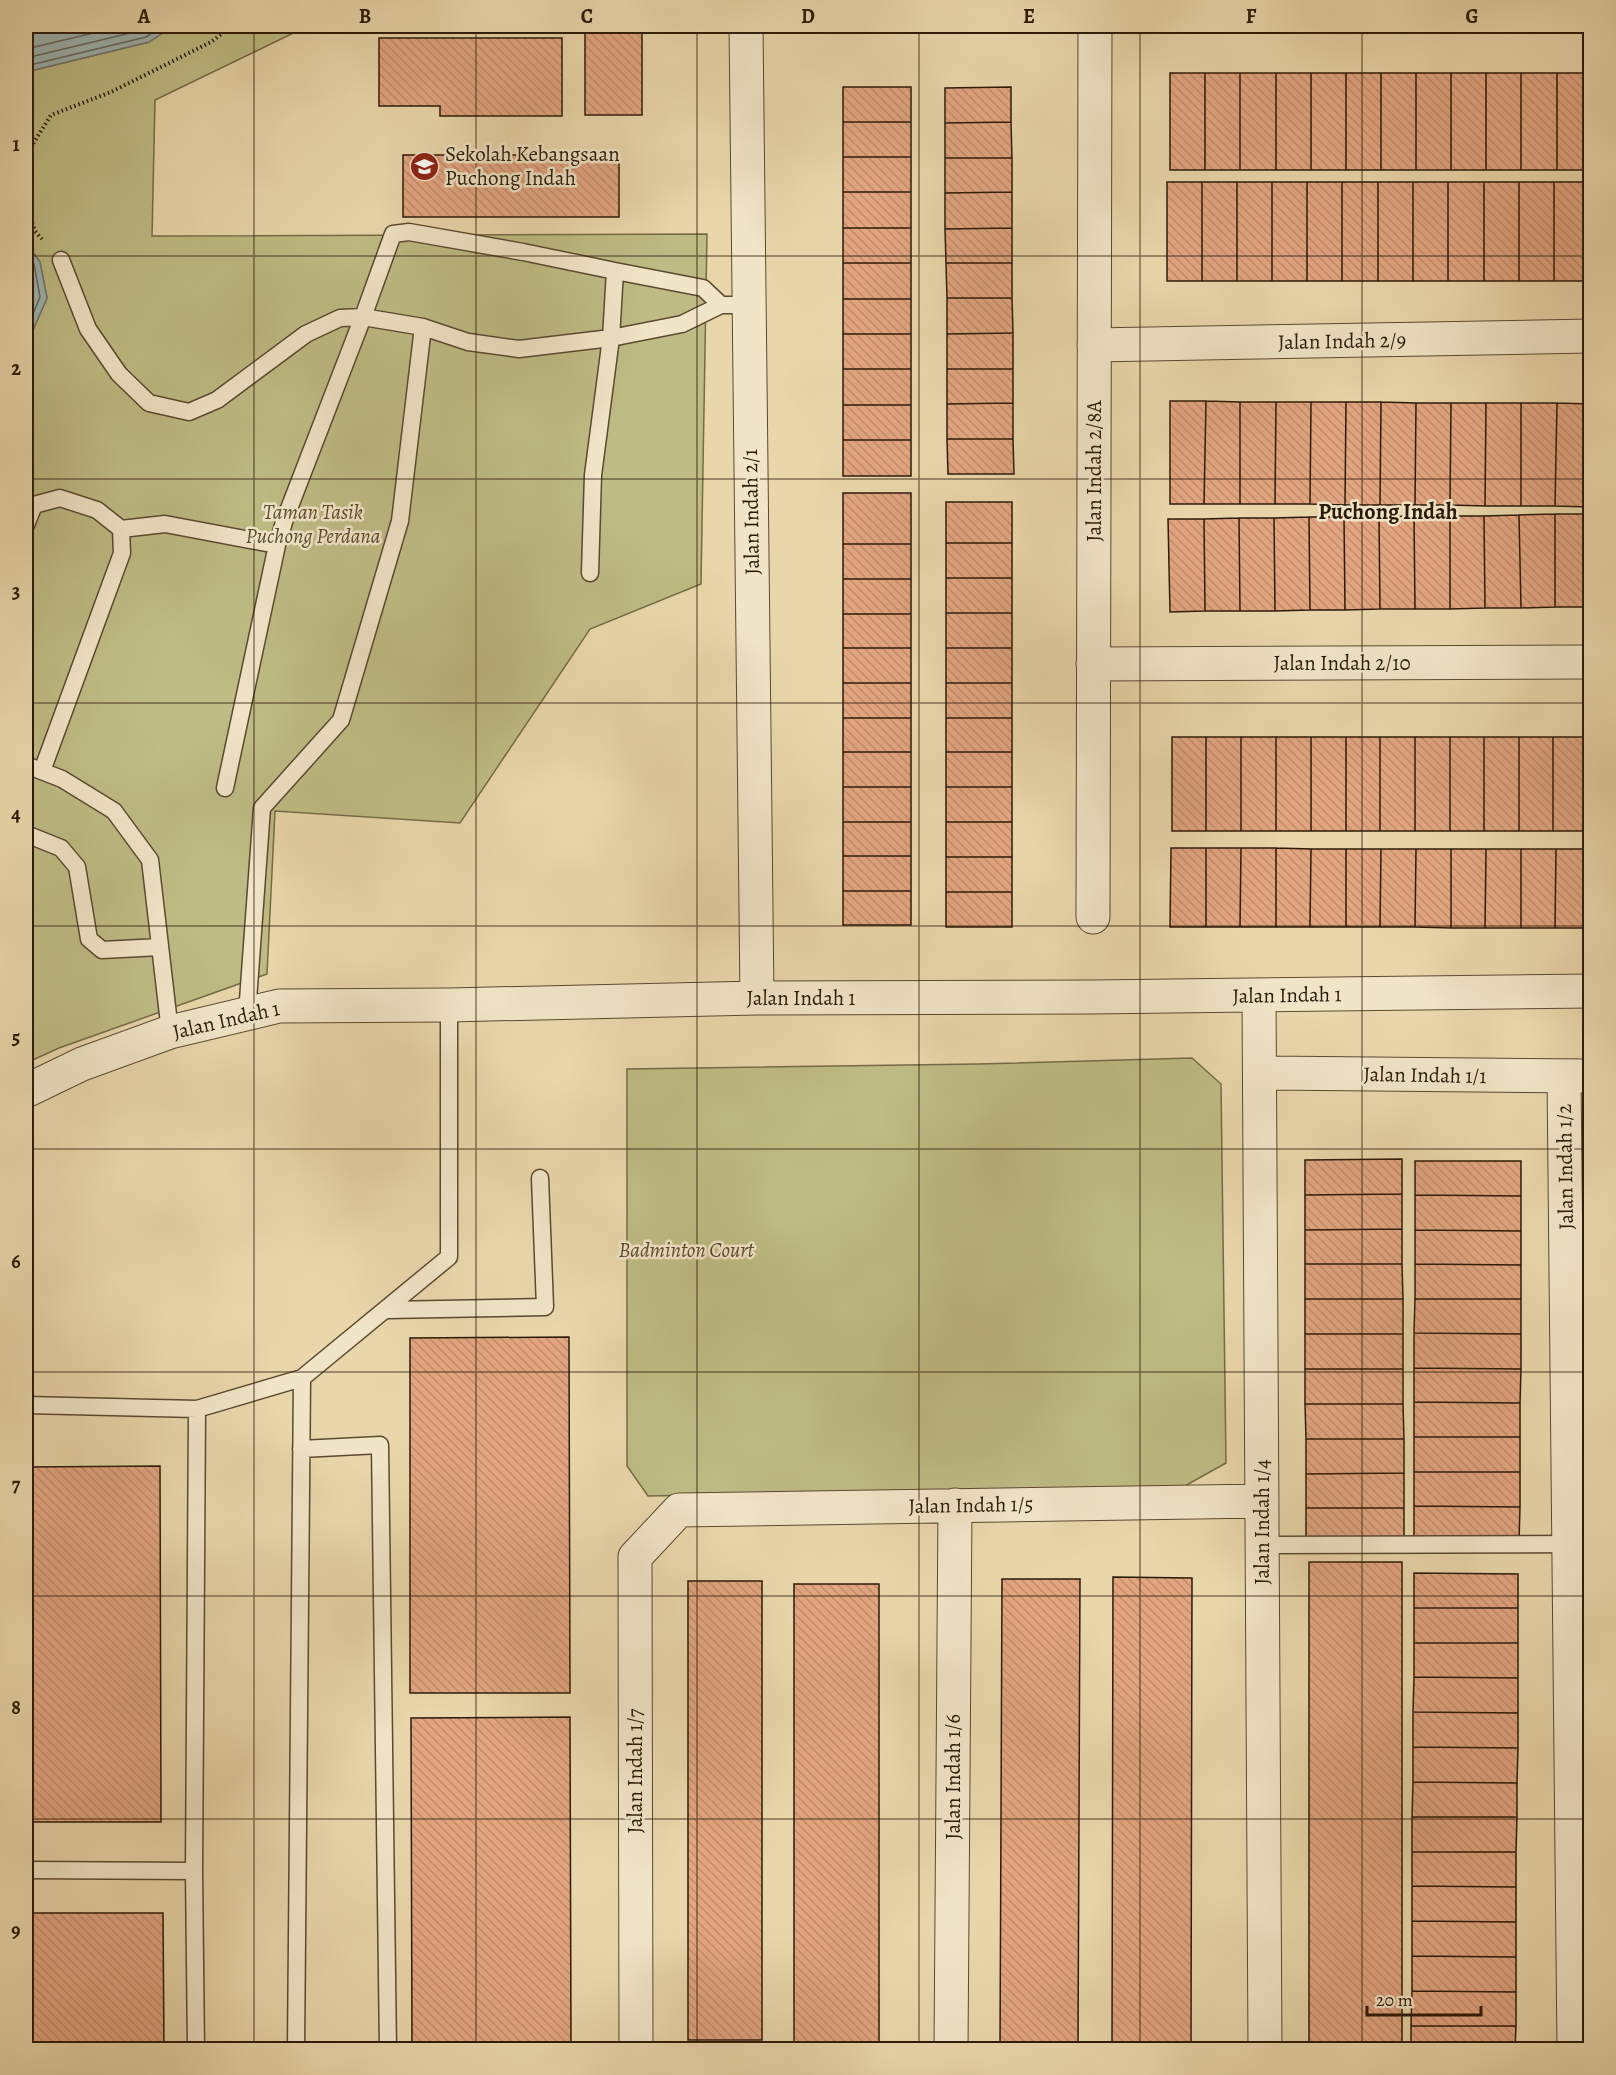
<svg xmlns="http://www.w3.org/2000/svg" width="1616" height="2075" viewBox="0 0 1616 2075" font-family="Alegreya,serif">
<defs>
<pattern id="building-back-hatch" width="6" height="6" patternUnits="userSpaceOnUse" patternTransform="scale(1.5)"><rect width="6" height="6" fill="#e2a580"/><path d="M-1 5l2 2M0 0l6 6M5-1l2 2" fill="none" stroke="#c28d6d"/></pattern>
</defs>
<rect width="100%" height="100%" fill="#e9d7ab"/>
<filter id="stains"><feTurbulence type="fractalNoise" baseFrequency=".00333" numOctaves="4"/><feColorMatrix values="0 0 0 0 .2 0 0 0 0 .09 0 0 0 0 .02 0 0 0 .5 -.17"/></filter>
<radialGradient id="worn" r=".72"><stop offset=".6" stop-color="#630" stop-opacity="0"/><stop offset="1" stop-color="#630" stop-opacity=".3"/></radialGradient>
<path fill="#bebc84" stroke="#756b46" stroke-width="1.5" d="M169,26h139l-153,74 -3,136 555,-2 -6,350 -111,45 -130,194 -185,-12 -8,163 -208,74 -33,15v-717l21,-48 -7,-36 -14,-20v-170l123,-30z
M1192,1058l29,26 5,379 -43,24 -535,9 -21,-30v-397l351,-5z"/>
<path fill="#9db6b5" stroke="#707870" stroke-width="1.5" d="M26,26h148l-25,16 -123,30z
M26,242l14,20 7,36 -21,48z"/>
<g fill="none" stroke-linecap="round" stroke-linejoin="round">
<path stroke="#64685e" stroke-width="1.5" d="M26,49l97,-23
M26,58l117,-28 7,-4
M26,66l120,-29 17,-11
M26,252l8,12 6,33 -14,34"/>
</g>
<path fill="url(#building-back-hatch)" stroke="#2c1a08" stroke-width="1.5" d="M585,26h57v89h-57z
M379,38h183v78h-122v-10h-61z
M1170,73h35v97h-35z
M1205,73h35v97h-35z
M1240,73h36v97h-36z
M1276,73h35v97h-35z
M1311,73h35v97h-35z
M1346,73h35v97h-35z
M1381,73h35v97h-35z
M1416,73h35v97h-35z
M1451,73h35v97h-35z
M1486,73h35v97h-35z
M1521,73h36v97h-36z
M1557,73h33v97h-33z
M843,87h68v35h-68z
M1011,87v35l-66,1v-35z
M843,122h68v35h-68z
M1011,122l1,36h-67v-35z
M403,155h216v62h-216z
M843,157h68v35h-68z
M945,158h67v34l-67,1z
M1167,182h35v99h-35z
M1202,182h35v99h-35z
M1237,182h35v99h-35z
M1272,182h35v99h-35z
M1307,182h35v99h-35z
M1342,182h36v99h-36z
M1378,182h35v99h-35z
M1413,182h35v99h-35z
M1448,182h36v99h-36z
M1484,182h35v99h-35z
M1519,182h35v99h-35z
M1554,182h35v99h-35z
M843,192h68v36h-68z
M1012,192v36l-67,1v-36z
M843,228h68v35h-68z
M1012,228v35h-66l-1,-34z
M843,263h68v36h-68z
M946,263h66v35h-65z
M947,298h65l1,35 -66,1z
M843,299h68v35h-68z
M1013,333v36h-66v-35z
M843,334h68v35h-68z
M843,369h68v36h-68z
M947,369h66v34l-66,1z
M1170,401h36l-2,103h-34z
M1206,401l34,1v102h-36z
M1240,402h36l-1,102h-35z
M1276,402h35l-1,102h-35z
M1311,402h35l-1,103 -35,-1z
M1346,402h35l-1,103h-35z
M1381,402l35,1 -1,102h-35z
M1013,403v36h-66v-35z
M1416,403h35l-1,102h-35z
M1451,403h35l-1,103 -35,-1z
M1486,403h35v103h-36z
M1521,403h36l-2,103h-34z
M1557,403l33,1v103l-35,-1z
M843,405h68v35h-68z
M947,439h66l1,35h-66z
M843,440h68v36h-68z
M843,493h68v51h-68z
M946,502h66v41h-66z
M1555,514h34l1,93h-35z
M1555,514v93l-34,1 -2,-93z
M1519,515l2,93h-36l-1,-92z
M1414,516h36v93h-35z
M1414,516l1,93h-35l-1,-92z
M1450,516h34l1,92 -35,1z
M1309,517h35l1,93h-35z
M1309,517l1,93 -35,1 -1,-93z
M1344,517h35l1,92 -35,1z
M1239,518h35l1,93h-35z
M1239,518l1,93h-35l-1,-92z
M1168,519h36l1,92 -35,1z
M946,543h66v35h-66z
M843,544h68v35h-68z
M946,578h66v35h-66z
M843,579h68v35h-68z
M946,613h66v35h-66z
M843,614h68v34h-68z
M843,648h68v35h-68z
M946,648h66v35h-66z
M843,683h68v35h-68z
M946,683h66v35h-66z
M843,718h68v34h-68z
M946,718h66v34h-66z
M1172,737h34v94h-34z
M1206,737h35v94h-35z
M1241,737h35v94h-35z
M1276,737h35v94h-35z
M1311,737h35v94h-35z
M1346,737h34v94h-34z
M1380,737h35v94h-35z
M1415,737h35v94h-35z
M1450,737h34v94h-34z
M1484,737h35v94h-35z
M1519,737h34v94h-34z
M1553,737h35v94h-35z
M843,752h68v35h-68z
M946,752h66v35h-66z
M843,787h68v35h-68z
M946,787h66v35h-66z
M843,822h68v34h-68z
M946,822h66v35h-66z
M1171,848h35v79h-36z
M1206,848h35l-1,79h-34z
M1241,848h35v79h-36z
M1276,848l35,1 -1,78h-34z
M1311,849h35v78h-36z
M1346,849h35l-1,78h-34z
M1381,849h35l-1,78h-35z
M1416,849h35v79l-36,-1z
M1451,849h35l-1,79h-34z
M1486,849h35v79h-36z
M1521,849h35l-1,79h-34z
M1556,849h34v79h-35z
M843,856h68v35h-68z
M946,857h66v35h-66z
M843,891h68v34h-68z
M946,892h66v35h-66z
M1402,1159v35l-97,1v-35z
M1415,1161h106v35l-106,-1z
M1402,1194v35l-97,1v-35z
M1415,1195l106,1v35l-106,-1z
M1402,1229v35h-97v-34z
M1415,1230l106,1v34l-106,-1z
M1305,1264h97l1,35h-98z
M1415,1264l106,1v34h-106z
M1305,1299h98v35h-98z
M1415,1299h106v35l-107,-1z
M1414,1333l107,1v35l-107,-1z
M1305,1334h98v35h-98z
M569,1337l1,356h-160v-355z
M1414,1368l107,1 -1,34 -106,-1z
M1305,1369h98v35h-98z
M1414,1402l106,1v34h-106z
M1305,1404h98l1,35h-98z
M1414,1437h106v35h-106z
M1306,1439h98v34l-98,1z
M160,1466l1,356h-135v-355z
M1414,1472h106v35l-106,-1z
M1404,1473v35h-98v-34z
M1414,1506l106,1 -1,34h-105z
M1306,1508h98v35l-98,1z
M1309,1562h93v488h-93z
M1414,1573l104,1v34h-104z
M1113,1577l79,1 -1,472h-79z
M1002,1579h78l-2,471h-78z
M688,1581h74v459h-74z
M794,1584h85v466h-85z
M1414,1608h104v35h-104z
M1414,1643h104v35l-104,-1z
M1414,1677l104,1v35l-105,-1z
M1413,1712l105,1v35l-105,-1z
M570,1717l1,333h-159l-1,-332z
M1413,1747l105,1 -1,35 -104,-1z
M1413,1782l104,1v34h-105z
M1412,1817h105l-1,35h-104z
M1412,1852h104v35l-104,-1z
M1412,1886l104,1v35l-104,-1z
M26,1913h137l1,137h-138z
M1412,1921l104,1v35l-104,-1z
M1412,1956l104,1v35l-104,-1z
M1412,1991l104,1v34h-105z
M1411,2026h105l-1,24h-104z"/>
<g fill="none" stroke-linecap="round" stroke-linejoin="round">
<defs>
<path id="service" d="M61,260l27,69 31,45 30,29 40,9 28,-12 89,-66 34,-16 23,-1 60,10
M615,271l88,17 18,17
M26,525l8,-20 26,-7 37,12 24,19 1,24 -80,218
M121,529l44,-5 112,21
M26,765l36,14 52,32 36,49 20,172
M225,788l52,-243 8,-26 78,-202 30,-83 16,-2 114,20 92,19 -4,67 71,-14 39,-19h28
M26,834l35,14 16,19 12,72 13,11 58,-3
M247,1014l15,-206 79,-88 59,-199 23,-194 45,15 51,7 92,-11 -18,137 -3,98
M387,1310l158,-3 -5,-129
M26,1405l171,4 105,-31 147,-121v-252
M301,1449l79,-4 8,605
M1262,1545l328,-1
M26,1870l168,1
M196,2050l-2,-179 3,-462
M296,2050l6,-672"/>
<path id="minor" d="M746,26l11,972
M1094,345l496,-9
M1093,664l497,-2
M1093,917l2,-891
M1259,995l6,1055
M1260,1073l330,3
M1564,1076l10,974
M26,1091l56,-27 88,-32 109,-26 170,-1 308,-7 335,-1 498,-6
M636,2050l-1,-493 44,-47 583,-9
M951,2050l4,-545"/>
</defs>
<use href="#service" stroke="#5b4931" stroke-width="19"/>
<use href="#minor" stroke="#5b4931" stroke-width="35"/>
<path stroke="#2c1a08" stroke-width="4" stroke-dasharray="1.5 3" stroke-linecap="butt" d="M26,155l25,-40 60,-23 100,-50 21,-16
M26,206l9,25 7,8"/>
<use href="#service" stroke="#f1e5c8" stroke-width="16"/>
<use href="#minor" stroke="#f1e5c8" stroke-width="33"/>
</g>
<path fill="none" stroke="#2c1a08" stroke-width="1.5" stroke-opacity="0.55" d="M254,26v2024M476,26v2024M697,26v2024M919,26v2024M1140,26v2024M1362,26v2024M26,256h1564M26,479h1564M26,703h1564M26,926h1564M26,1149h1564M26,1372h1564M26,1596h1564M26,1819h1564"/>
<defs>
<symbol id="school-disc" viewBox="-11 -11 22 22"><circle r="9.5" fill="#8f2418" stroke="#f1e5c8"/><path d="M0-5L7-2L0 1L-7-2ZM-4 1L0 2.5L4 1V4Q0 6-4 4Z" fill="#fff"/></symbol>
</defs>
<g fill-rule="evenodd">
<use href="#school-disc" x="408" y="150" width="33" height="33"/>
</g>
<g text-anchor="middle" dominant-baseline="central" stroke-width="5" stroke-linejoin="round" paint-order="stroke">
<g font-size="21" fill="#2c1a08" stroke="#f1e5c8" text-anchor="start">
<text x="445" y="154">Sekolah Kebangsaan<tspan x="445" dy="24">Puchong Indah</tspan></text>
</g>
<g font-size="21" fill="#2c1a08" stroke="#f1e5c8">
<text transform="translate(1342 341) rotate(-1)">Jalan Indah 2/9</text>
<text transform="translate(1094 471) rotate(-90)">Jalan Indah 2/8A</text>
<text transform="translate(751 512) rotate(-91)">Jalan Indah 2/1</text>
<text x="1342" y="663">Jalan Indah 2/10</text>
<text transform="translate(1287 995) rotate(-1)">Jalan Indah 1</text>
<text x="801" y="998">Jalan Indah 1</text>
<text transform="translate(226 1020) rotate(-13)">Jalan Indah 1</text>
<text transform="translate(1425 1075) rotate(1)">Jalan Indah 1/1</text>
<text transform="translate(1565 1167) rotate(-91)">Jalan Indah 1/2</text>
<text transform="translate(971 1505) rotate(-1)">Jalan Indah 1/5</text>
<text transform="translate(1262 1522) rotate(-90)">Jalan Indah 1/4</text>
<text transform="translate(635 1771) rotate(-90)">Jalan Indah 1/7</text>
<text transform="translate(953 1777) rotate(-90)">Jalan Indah 1/6</text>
</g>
<g font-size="21" font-style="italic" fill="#584b2d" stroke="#f1e5c8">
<text x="313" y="512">Taman Tasik<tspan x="313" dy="24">Puchong Perdana</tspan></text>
<text x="686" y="1250">Badminton Court</text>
</g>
<g font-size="22" font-weight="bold" fill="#2c1a08" stroke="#f1e5c8">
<text x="1388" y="512">Puchong Indah</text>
</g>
</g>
<rect width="1616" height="2075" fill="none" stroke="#e9d7ab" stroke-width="66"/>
<path d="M1367 2006v9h114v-9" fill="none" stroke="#2c1a08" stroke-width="3"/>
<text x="1376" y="2006" font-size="18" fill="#2c1a08" stroke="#f1e5c8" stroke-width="4.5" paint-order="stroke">20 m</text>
<rect x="33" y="33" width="1550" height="2009" fill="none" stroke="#2c1a08" stroke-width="2"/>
<g font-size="20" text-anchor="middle" font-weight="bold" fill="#2c1a08">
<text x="144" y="23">A</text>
<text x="365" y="23">B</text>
<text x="587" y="23">C</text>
<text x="808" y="23">D</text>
<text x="1029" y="23">E</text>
<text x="1251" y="23">F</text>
<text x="1472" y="23">G</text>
<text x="16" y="151">1</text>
<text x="16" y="375">2</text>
<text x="16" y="598">3</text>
<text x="16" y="821">4</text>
<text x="16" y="1044">5</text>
<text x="16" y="1268">6</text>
<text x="16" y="1491">7</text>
<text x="16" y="1714">8</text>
<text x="16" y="1937">9</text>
</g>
<rect width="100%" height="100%" filter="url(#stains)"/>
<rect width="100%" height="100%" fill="url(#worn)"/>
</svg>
